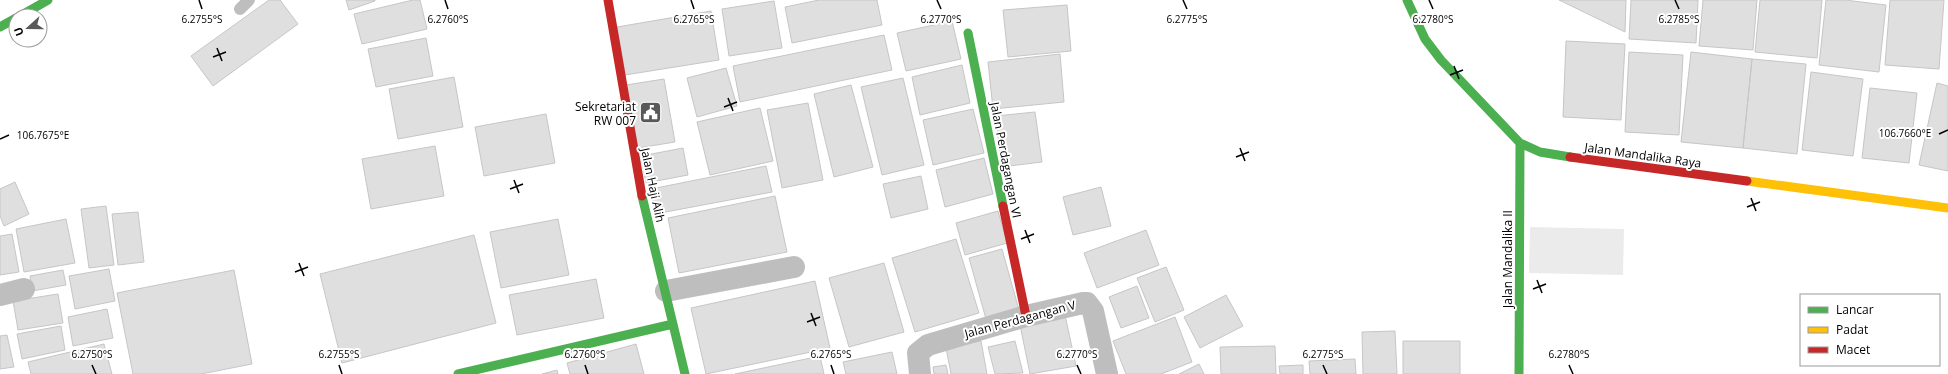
<svg xmlns="http://www.w3.org/2000/svg" width="1948" height="374" viewBox="0 0 1948 374" font-family="'Open Sans',sans-serif">
<rect width="100%" height="100%" fill="#fff"/>
<path fill="#ebebeb" d="M1530,227l94,2 -1,46 -94,-2z"/>
<path fill="#dfdfdf" stroke="#c6c6c6" d="M269,0h11l18,24 -85,62 -22,-30z
M346,0h29v1l-26,9z
M413,0h7l7,29 -65,15 -8,-30z
M819,0h58l5,25 -90,18 -7,-36z
M1559,0h67l-1,32z
M1631,0h67l-2,43 -67,-4z
M1703,0h54l-4,50 -54,-4z
M1760,0h62l-5,58 -62,-6z
M1826,0h19l41,5 -7,67 -60,-7z
M1890,0h54l-5,69 -54,-4z
M774,1l8,47 -53,8 -7,-47z
M1067,5l4,46 -63,6 -5,-47z
M711,11l8,49 -94,15 -8,-48z
M952,21l9,38 -55,12 -9,-38z
M884,35l8,35 -152,32 -7,-36z
M426,38l7,38 -57,11 -8,-38z
M1566,41l59,3 -4,76 -58,-3z
M1629,52l54,3 -4,80 -54,-3z
M1691,52l61,7 -9,89 -62,-6z
M1060,54l4,48 -71,7 -5,-47z
M1752,59l54,5 -9,90 -54,-6z
M962,65l8,38 -50,12 -8,-38z
M726,68l11,38 -40,11 -10,-39z
M1811,72l52,7 -10,77 -51,-6z
M454,77l9,50 -65,12 -9,-50z
M903,78l21,87 -42,10 -21,-88z
M664,79l11,63 -37,6 -12,-63z
M1937,83l11,3v85l-29,-6z
M851,85l22,82 -39,10 -20,-83z
M1870,88l47,5 -8,70 -47,-5z
M808,103l15,77 -41,8 -15,-78z
M760,108l13,53 -63,14 -13,-53z
M973,109l11,44 -51,12 -10,-45z
M1035,112l7,50 -41,5 -5,-51z
M546,114l9,49 -71,13 -9,-49z
M435,146l9,50 -73,13 -9,-50z
M683,148l5,27 -42,8 -5,-27z
M984,158l9,36 -48,13 -9,-37z
M766,166l6,26 -117,22 -4,-25z
M921,176l7,33 -37,9 -8,-34z
M15,182l14,32 -25,12 -4,-10v-27z
M1101,187l10,39 -38,9 -10,-38z
M775,196l12,56 -108,21 -11,-55z
M106,206l8,59 -25,3 -8,-59z
M998,211l9,32 -42,12 -9,-32z
M138,212l6,50 -26,3 -6,-51z
M66,219l9,44 -51,9 -8,-43z
M558,219l11,56 -68,13 -11,-56z
M1146,230l13,35 -62,23 -13,-35z
M12,234l7,38 -19,3v-39z
M474,235l22,88 -154,40 -22,-89z
M956,239l23,74 -64,19 -23,-74z
M1002,249l17,61 -33,9 -17,-61z
M884,263l20,69 -55,15 -20,-69z
M1166,267l18,43 -29,12 -18,-44z
M109,269l6,32 -40,8 -6,-33z
M63,270l3,15 -34,6 -2,-15z
M234,270l18,94 -51,10h-68l-16,-81z
M596,279l8,39 -87,17 -8,-40z
M815,281l15,67 -124,26 -15,-66z
M1137,286l12,32 -28,10 -12,-31z
M58,294l5,29 -45,7 -5,-29z
M1226,295l17,31 -43,22 -16,-31z
M107,309l6,29 -40,8 -5,-29z
M1065,315l11,51 -46,8 -10,-49z
M1175,317l17,45 -31,12h-35l-13,-33z
M61,326l4,24 -43,9 -5,-25z
M1395,331l2,43h-34l-1,-42z
M7,335l7,32 -14,2v-33z
M981,341l6,33h-36l-5,-26z
M1015,341l8,32 -28,1 -7,-27z
M1403,341h57v33h-57z
M104,344l8,30h-81l-3,-12z
M636,344l8,30h-74l-3,-11z
M1275,346l1,28h-55l-1,-27z
M892,352l5,22h-51l-3,-12z
M820,356l4,18h-89z
M1355,359l1,15h-46l-1,-13z
M1199,364l5,10h-25z
M946,365l2,9h-14l-1,-7z
M1303,365v9h-23l-1,-8z
M557,370l1,4h-16z"/>
<g fill="none" stroke-linecap="round" stroke-linejoin="round">
<path stroke="#bebebe" stroke-width="12" d="M240,9l9,-9"/>
<path stroke="#bebebe" stroke-width="22" d="M666,291l128,-24
M0,295l24,-6
M920,374l-2,-21 10,-8 98,-29 57,-13h4l6,8 14,63"/>
<path stroke="#4caf50" stroke-width="9" d="M1407,0l18,39 16,21 79,83 20,9 30,5
M20,16l28,-16
M0,27l16,-9
M968,33l35,173
M642,196l43,178
M458,374l215,-50
M1519,374l1,-231"/>
<path stroke="#ffc107" stroke-width="9" d="M1747,181l201,27"/>
<path stroke="#c62828" stroke-width="9" d="M608,0l34,196
M1570,157l177,24
M1003,206l23,110"/>
</g>
<path fill="none" stroke="#000" stroke-width="1.5" d="M199,0l3,9M445,0l3,9M691,0l3,9M937,0l4,9M1183,0l4,9M1429,0l4,9M1675,0l4,9M217,48l5,13M213,57l13,-5M1454,66l5,13M1450,75l13,-5M728,98l5,13M724,107l13,-5M1939,134l9,-4M0,139l9,-4M1240,148l5,13M1236,157l13,-5M514,180l5,13M510,189l13,-5M1751,198l5,13M1747,207l13,-5M1025,230l5,13M1021,239l13,-5M299,263l5,13M295,272l13,-5M1537,280l5,13M1533,289l13,-5M811,313l5,13M807,322l13,-5M92,365l4,9M339,365l3,9M585,365l3,9M831,365l3,9M1077,365l4,9M1323,365l4,9M1569,365l4,9"/>
<defs>
<symbol id="civic-square" viewBox="-11 -11 22 22"><rect x="-9" y="-9" width="18" height="18" rx="4" fill="#595959" stroke="#fff"/><path d="M-.6-6.5H3V-4.5H.6V-3L4-1V1h2V6H-6V1h2V-1L-.6-3ZM-1.2 2.5V6h2.4V2.5Z" fill="#fff"/></symbol>
</defs>
<g fill-rule="evenodd">
<use href="#civic-square" x="638" y="100" width="25" height="25"/>
</g>
<g text-anchor="middle" dominant-baseline="central" stroke-width="4" stroke-linejoin="round" paint-order="stroke">
<g font-size="12" fill="#000" stroke="#fff" text-anchor="end">
<text x="636" y="106">Sekretariat<tspan x="636" dy="14">RW 007</tspan></text>
</g>
<g font-size="12" fill="#000" stroke="#fff">
<text transform="translate(1643 155) rotate(8)">Jalan Mandalika Raya</text>
<text transform="translate(1006 160) rotate(79)">Jalan Perdagangan VI</text>
<text transform="translate(653 185) rotate(78)">Jalan Haji Alih</text>
<text transform="translate(1507 259) rotate(-90)">Jalan Mandalika II</text>
<text transform="translate(1020 319) rotate(-15)">Jalan Perdagangan V</text>
</g>
</g>
<g font-size="10" text-anchor="middle" fill="#000" stroke="#fff" stroke-width="4" stroke-linejoin="round" paint-order="stroke">
<text x="202" y="23">6.2755°S</text>
<text x="448" y="23">6.2760°S</text>
<text x="694" y="23">6.2765°S</text>
<text x="941" y="23">6.2770°S</text>
<text x="1187" y="23">6.2775°S</text>
<text x="1433" y="23">6.2780°S</text>
<text x="1679" y="23">6.2785°S</text>
<text x="1905" y="137">106.7660°E</text>
<text x="43" y="139">106.7675°E</text>
<text x="92" y="358">6.2750°S</text>
<text x="339" y="358">6.2755°S</text>
<text x="585" y="358">6.2760°S</text>
<text x="831" y="358">6.2765°S</text>
<text x="1077" y="358">6.2770°S</text>
<text x="1323" y="358">6.2775°S</text>
<text x="1569" y="358">6.2780°S</text>
</g>
<rect x="1800" y="294" width="140" height="72" fill="#ffffff" stroke="#999999"/>
<rect x="1808" y="307" width="20" height="6" fill="#4caf50" stroke="#999999"/>
<text x="1836" y="314" font-size="12" fill="#000000">Lancar</text>
<rect x="1808" y="327" width="20" height="6" fill="#ffc107" stroke="#999999"/>
<text x="1836" y="334" font-size="12" fill="#000000">Padat</text>
<rect x="1808" y="347" width="20" height="6" fill="#c62828" stroke="#999999"/>
<text x="1836" y="354" font-size="12" fill="#000000">Macet</text>
<g transform="translate(28 28) rotate(249)"><circle r="19" fill="#ffffff" stroke="#999999"/>
<path d="M0-3L7 15L0 10L-7 15Z" fill="#595959"/>
<text y="-6" font-size="11" font-weight="bold" text-anchor="middle" fill="#000000">U</text>
</g>
</svg>
